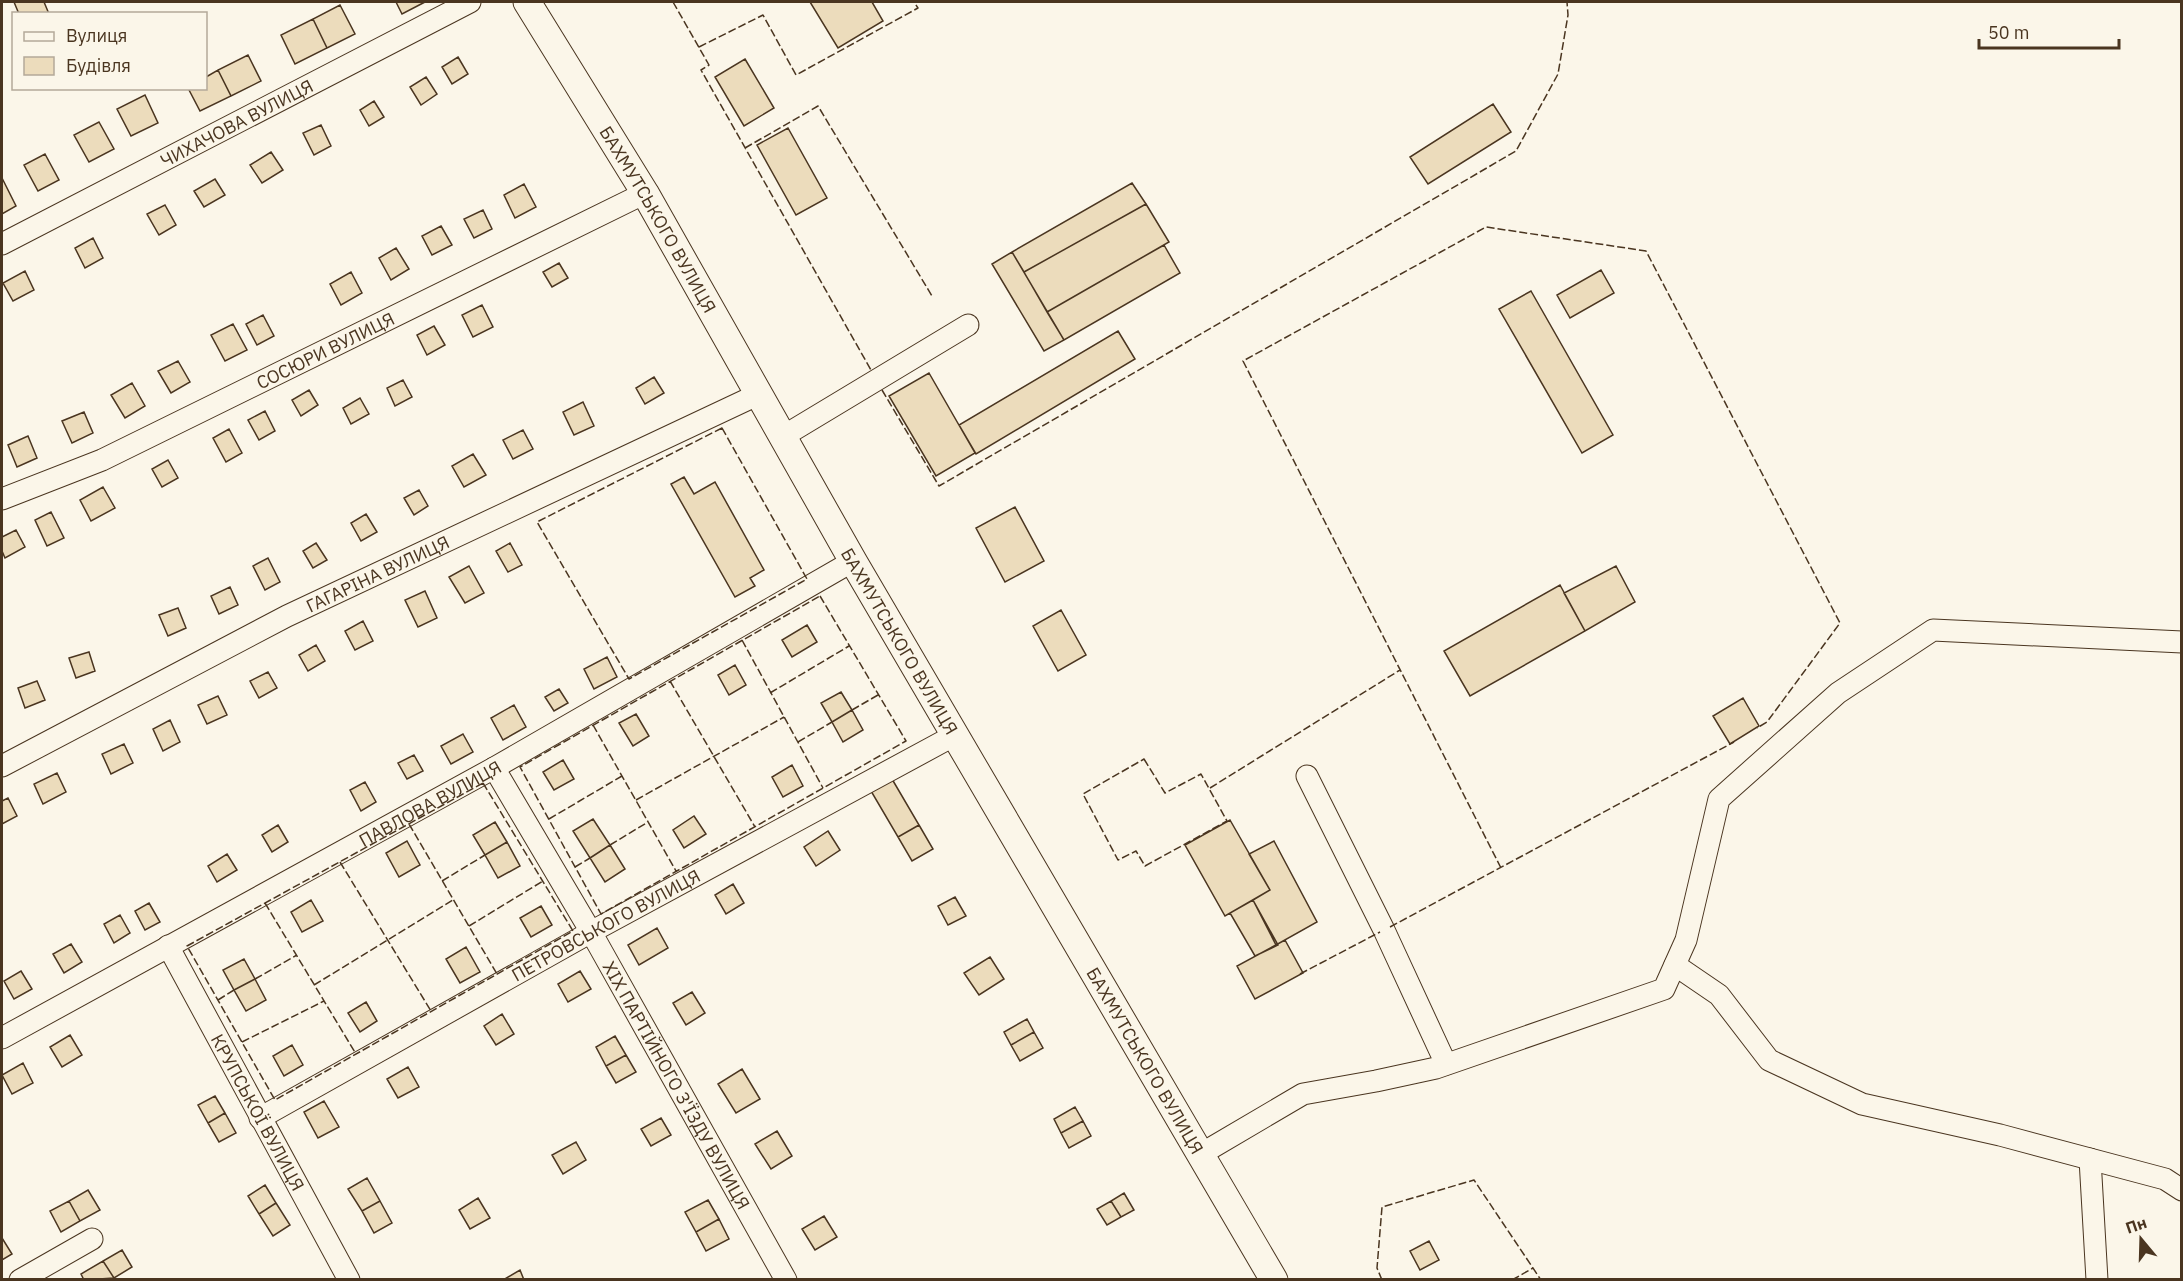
<svg xmlns="http://www.w3.org/2000/svg" width="2183" height="1281" viewBox="0 0 2183 1281" font-family="'IBM Plex Sans',sans-serif">
<rect width="100%" height="100%" fill="#fbf6e9"/>
<path fill="#ecdcbc" stroke="#4a3520" stroke-width="1.5" d="M14,2h30l5,12h-30z
M396,2h29l-23,12z
M810,2h62l11,19 -45,27z
M340,5l15,29 -28,14 -14,-29z
M313,19l14,29 -32,16 -14,-29z
M248,55l13,26 -30,15 -13,-26z
M458,57l10,17 -16,10 -10,-17z
M745,59l29,49 -30,18 -29,-49z
M218,70l13,26 -31,15 -12,-23h18v-11z
M426,77l11,17 -16,11 -11,-18z
M145,95l13,28 -27,13 -14,-27z
M374,101l10,16 -15,9 -9,-16z
M1493,104l18,28 -83,52 -18,-27z
M99,122l15,27 -25,13 -15,-27z
M321,125l10,21 -17,9 -11,-22z
M788,128l39,70 -31,17 -39,-70z
M271,152l12,18 -21,13 -12,-18z
M45,154l14,26 -21,11 -14,-26z
M2,178l14,28 -14,8z
M215,179l10,16 -21,12 -10,-16z
M1132,183l14,21 -122,68 -12,-20z
M524,184l12,23 -21,11 -11,-23z
M1146,204l23,38 -122,70 -23,-40z
M165,205l11,20 -17,10 -12,-21z
M483,210l9,19 -18,9 -10,-19z
M441,226l11,19 -20,10 -10,-19z
M93,238l10,20 -18,10 -10,-20z
M1164,245l16,28 -116,67 -17,-28z
M396,248l13,21 -18,11 -12,-22z
M1012,252l52,88 -20,11 -52,-87z
M559,263l9,15 -16,9 -9,-15z
M1601,270l13,23 -44,25 -13,-23z
M25,271l9,19 -21,11 -10,-18z
M351,272l11,21 -21,12 -11,-21z
M1531,291l82,144 -31,18 -83,-144z
M482,305l11,22 -20,10 -11,-22z
M263,315l11,21 -17,9 -11,-21z
M233,324l14,26 -22,11 -14,-26z
M434,326l11,19 -18,10 -10,-20z
M1118,331l17,28 -159,95 -17,-29z
M178,361l12,21 -19,11 -13,-22z
M929,373l46,80 -39,23 -47,-80z
M654,377l10,16 -19,11 -9,-16z
M403,380l9,17 -17,9 -8,-18z
M132,383l13,23 -20,12 -14,-23z
M309,390l9,15 -17,11 -9,-16z
M360,398l9,16 -18,10 -8,-16z
M583,402l11,24 -20,9 -11,-23z
M265,411l10,20 -16,9 -11,-20z
M84,412l9,21 -21,10 -10,-22z
M229,429l13,24 -16,9 -13,-24z
M523,430l10,19 -20,10 -10,-19z
M28,436l9,22 -20,9 -9,-22z
M473,454l13,21 -22,12 -12,-21z
M168,460l10,18 -16,9 -10,-18z
M684,477l10,17 21,-12 49,88 -14,8 5,8 -20,11 -64,-113z
M103,487l12,21 -24,13 -11,-21z
M419,490l9,16 -14,9 -10,-17z
M1015,507l29,54 -39,21 -29,-54z
M51,512l13,26 -17,8 -12,-26z
M366,514l11,18 -16,9 -10,-18z
M16,530l9,17 -20,11 -3,-7v-14z
M316,543l11,17 -14,8 -10,-17z
M510,543l12,22 -14,7 -12,-21z
M268,558l12,24 -15,8 -12,-24z
M469,566l15,27 -19,10 -16,-26z
M1616,566l19,36 -50,29 -21,-38z
M1560,585l25,46 -115,65 -26,-45z
M230,587l8,18 -19,9 -8,-18z
M425,591l12,27 -19,9 -13,-27z
M178,608l8,20 -18,8 -9,-21z
M1061,610l25,45 -28,16 -25,-45z
M363,621l10,20 -18,9 -10,-19z
M807,625l10,17 -25,15 -10,-17z
M316,645l9,16 -17,10 -9,-16z
M89,652l6,19 -19,7 -7,-20z
M607,657l10,20 -23,12 -10,-20z
M735,665l11,20 -17,10 -11,-20z
M268,672l9,16 -18,10 -9,-17z
M37,681l8,19 -20,8 -7,-20z
M559,689l9,14 -14,8 -9,-14z
M841,692l11,18 -20,12 -11,-19z
M218,696l9,19 -20,9 -9,-19z
M1743,698l16,28 -29,18 -17,-28z
M514,705l12,22 -23,13 -12,-22z
M852,710l11,20 -20,12 -11,-20z
M636,714l13,22 -16,10 -14,-23z
M170,720l10,22 -17,9 -10,-22z
M463,734l10,18 -22,12 -10,-18z
M124,744l9,19 -22,11 -9,-20z
M414,755l9,16 -16,8 -9,-16z
M563,760l11,19 -20,11 -11,-18z
M792,765l11,21 -20,11 -11,-20z
M57,773l9,19 -23,12 -9,-20z
M892,779l27,46 -21,12 -27,-46z
M365,782l11,20 -15,9 -11,-21z
M8,798l9,18 -15,8v-23z
M694,816l12,18 -22,14 -11,-18z
M593,819l17,26 -20,13 -17,-27z
M1230,820l40,70 -45,26 -40,-71z
M495,822l12,20 -22,13 -12,-20z
M278,825l10,17 -16,10 -10,-17z
M919,825l14,24 -21,12 -14,-24z
M828,831l12,19 -24,16 -12,-19z
M407,841l13,24 -21,12 -13,-24z
M1274,841l43,81 -41,23 -23,-45 17,-10 -21,-36z
M507,842l13,24 -22,12 -13,-23z
M610,845l15,24 -20,13 -15,-24z
M227,854l10,16 -20,12 -9,-16z
M733,884l11,19 -18,11 -11,-19z
M955,897l11,19 -18,9 -10,-19z
M311,900l12,21 -21,11 -11,-20z
M1253,900l25,45 -23,11 -25,-43z
M149,903l11,19 -15,8 -10,-19z
M541,906l11,19 -21,12 -11,-19z
M120,915l10,18 -16,10 -10,-19z
M657,928l11,20 -29,17 -11,-20z
M1285,940l18,33 -48,26 -18,-33z
M71,944l11,18 -18,11 -11,-19z
M466,947l14,25 -20,11 -14,-24z
M990,957l14,22 -25,16 -15,-22z
M244,959l11,20 -21,11 -11,-20z
M21,971l11,18 -18,10 -10,-18z
M580,971l11,18 -23,13 -10,-18z
M255,979l11,21 -20,11 -12,-21z
M692,992l13,21 -19,12 -13,-22z
M366,1002l11,19 -17,11 -12,-19z
M502,1014l12,20 -18,11 -12,-19z
M1027,1019l7,13 -23,13 -7,-13z
M1034,1032l9,16 -23,13 -9,-16z
M70,1035l12,20 -20,12 -12,-20z
M615,1036l11,19 -20,11 -10,-19z
M292,1045l11,20 -19,11 -11,-20z
M626,1055l10,17 -20,11 -10,-17z
M23,1063l10,20 -21,11 -10,-19z
M408,1067l11,20 -21,11 -11,-19z
M742,1069l18,30 -24,14 -18,-29z
M215,1096l10,17 -17,10 -10,-18z
M324,1101l15,26 -21,11 -14,-26z
M1075,1107l8,14 -22,12 -7,-14z
M225,1113l11,20 -17,9 -11,-19z
M661,1118l10,17 -20,11 -10,-17z
M1083,1121l8,15 -22,12 -8,-15z
M777,1131l15,25 -21,13 -16,-25z
M576,1142l10,18 -23,14 -11,-19z
M367,1178l13,23 -18,10 -14,-22z
M265,1185l11,18 -17,11 -11,-18z
M88,1190l12,20 -20,11 -11,-20z
M1124,1193l10,17 -13,7 -10,-16z
M478,1198l12,20 -20,11 -11,-19z
M708,1200l11,19 -23,13 -11,-20z
M69,1201l11,20 -19,11 -11,-21z
M380,1201l12,22 -18,10 -12,-22z
M1111,1201l10,16 -14,8 -10,-16z
M276,1203l14,22 -17,11 -14,-22z
M824,1216l13,21 -22,13 -13,-21z
M719,1219l10,20 -23,12 -10,-19z
M2,1238l10,16 -10,6z
M1429,1241l10,19 -19,10 -10,-19z
M122,1250l10,17 -18,11 -11,-17z
M103,1261l11,17 -30,2 -3,-6z
M520,1270l4,10h-21z"/>
<g fill="none" stroke-linecap="round" stroke-linejoin="round">
<defs>
<g id="minor">
<path id="s1" d="M2,244l468,-242"/>
<path d="M782,437l186,-112"/>
<path id="s2" d="M2,499l100,-39 543,-267"/>
<path id="s3" d="M2,766l285,-150 472,-222"/>
<path id="s4" d="M494,768l97,164 195,348"/>
<path d="M1307,776l77,154 62,134"/>
<path id="s5" d="M168,946l181,334"/>
<path d="M1675,965l44,30 50,65 93,44 138,31 165,44 17,11"/>
<path id="s6" d="M2,1038l492,-270 359,-207"/>
<path id="s7" d="M260,1118l331,-186 364,-197"/>
<path d="M1201,1154l102,-60 73,-13 60,-13 228,-79 22,-49 33,-141 119,-106 95,-63 249,12"/>
<path d="M2090,1159l7,121"/>
<path d="M20,1280l72,-41"/>
</g>
<g id="major">
<path id="s8" d="M527,2l118,191 208,368 421,719"/>
</g>
</defs>
<use href="#minor" stroke="#4a3520" stroke-width="23"/>
<use href="#major" stroke="#4a3520" stroke-width="29"/>
<use href="#minor" stroke="#fbf6e9" stroke-width="21"/>
<use href="#major" stroke="#fbf6e9" stroke-width="27"/>
<path stroke="#4a3520" stroke-width="1.5" stroke-dasharray="8 3" stroke-linecap="butt" d="M673,2l36,63 -8,5 170,300
M699,47l64,-32 33,60 122,-67 -4,-6
M745,148l73,-42 114,190
M882,390l57,96 577,-335 42,-77 10,-59 -1,-13
M722,428l85,151 -178,100 -92,-157z
M820,596l86,145 -305,173 -81,-147z
M742,640l81,148
M670,681l85,146
M770,693l79,-47
M852,710l26,-15
M593,725l83,146
M798,742l34,-20
M1144,759l21,34 36,-19 26,47 -82,45 -9,-15 -18,9 -35,-66z
M483,783l90,148 -298,169 -88,-154z
M1210,788l190,-118
M636,800l148,-83
M549,819l73,-43
M409,824l88,150
M610,845l38,-23
M340,862l91,149
M575,867l15,-9
M1501,868l-258,-507 243,-134 160,24 194,372 -73,99 -10,6
M442,881l43,-26
M265,903l91,151
M469,926l74,-45
M1390,927l344,-185
M1300,974l80,-42
M255,979l42,-24
M314,985l139,-85
M218,1000l16,-10
M242,1042l82,-41
M1382,1280l-5,-12 5,-61 92,-27 67,100
M1512,1280l21,-12"/>
</g>
<g text-anchor="middle" dominant-baseline="central" stroke-width="4.5" stroke-linejoin="round" paint-order="stroke">
<g font-size="18" fill="#4a3520" stroke="#fbf6e9">
<text stroke="none"><textPath href="#s1" startOffset="264">ЧИХАЧОВА ВУЛИЦЯ</textPath></text>
<text stroke="none"><textPath href="#s8" startOffset="254">БАХМУТСЬКОГО ВУЛИЦЯ</textPath></text>
<text stroke="none"><textPath href="#s2" startOffset="356">СОСЮРИ ВУЛИЦЯ</textPath></text>
<text stroke="none"><textPath href="#s3" startOffset="422">ГАГАРІНА ВУЛИЦЯ</textPath></text>
<text stroke="none"><textPath href="#s8" startOffset="740">БАХМУТСЬКОГО ВУЛИЦЯ</textPath></text>
<text stroke="none"><textPath href="#s6" startOffset="488">ПАВЛОВА ВУЛИЦЯ</textPath></text>
<text stroke="none"><textPath href="#s7" startOffset="396">ПЕТРОВСЬКОГО ВУЛИЦЯ</textPath></text>
<text stroke="none"><textPath href="#s8" startOffset="1226">БАХМУТСЬКОГО ВУЛИЦЯ</textPath></text>
<text stroke="none"><textPath href="#s4" startOffset="366">XIX ПАРТІЙНОГО З'ЇЗДУ ВУЛИЦЯ</textPath></text>
<text stroke="none"><textPath href="#s5" startOffset="189">КРУПСЬКОЇ ВУЛИЦЯ</textPath></text>
</g>
</g>
<rect width="2183" height="1281" fill="none" stroke="#4a3520" stroke-width="6"/>
<rect x="12" y="12" width="195" height="78" fill="#fbf6e9" stroke="#b4a999" stroke-width="1.5"/>
<rect x="24" y="32" width="30" height="9" fill="#fbf6e9" stroke="#b4a999" stroke-width="1.5"/>
<text x="66" y="42" font-size="18" fill="#4a3520">Вулиця</text>
<rect x="24" y="57" width="30" height="18" fill="#ecdcbc" stroke="#b4a999" stroke-width="1.5"/>
<text x="66" y="72" font-size="18" fill="#4a3520">Будівля</text>
<g transform="translate(2141 1239) rotate(341)" stroke="#fbf6e9" stroke-width="4.5" paint-order="stroke">
<path d="M0-4.5L10 22L0 15L-10 22Z" fill="#4a3520"/>
<text y="-9" font-size="16" font-weight="bold" text-anchor="middle" fill="#4a3520">Пн</text>
</g>
<path d="M1979 39v9h140v-9" fill="none" stroke="#4a3520" stroke-width="3"/>
<text x="1988" y="39" font-size="18" fill="#4a3520" stroke="#fbf6e9" stroke-width="4.5" paint-order="stroke">50 m</text>
</svg>
